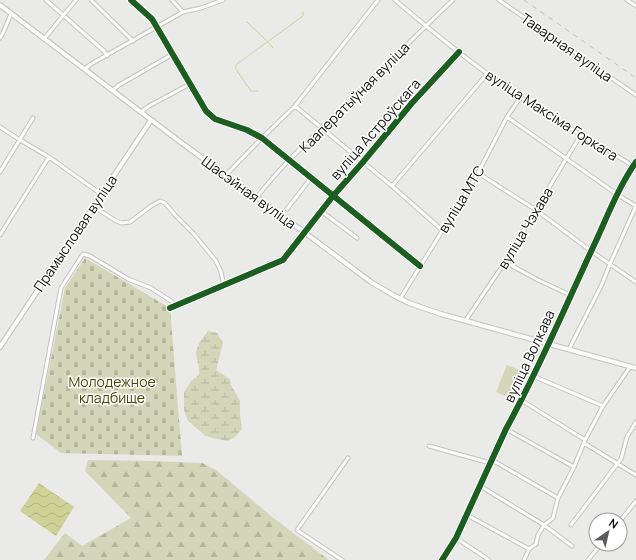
<svg xmlns="http://www.w3.org/2000/svg" width="636" height="560" viewBox="0 0 636 560" font-family="Manrope,sans-serif">
<defs>
<pattern id="forest-firs" width="22" height="20" patternUnits="userSpaceOnUse"><rect width="22" height="20" fill="#d3d6b9"/><path d="M5 1l3.5 6h-7zM16 11l3.5 6h-7z" fill="#b4b79e"/></pattern>
<pattern id="wetland-marsh" width="20" height="14" patternUnits="userSpaceOnUse"><rect width="20" height="14" fill="#d3d6b9"/><path d="M1 5h8M5 5V1M11 12h8M15 12V8" fill="none" stroke="#b4b79e"/></pattern>
<pattern id="cemetery-stones" width="16" height="16" patternUnits="userSpaceOnUse"><rect width="16" height="16" fill="#d3d6b9"/><path d="M2 7V4a2 2 0 0 1 4 0v3zM10 15v-3a2 2 0 0 1 4 0v3z" fill="#b4b79e"/></pattern>
<pattern id="water-waves" width="16" height="10" patternUnits="userSpaceOnUse"><rect width="16" height="10" fill="#cfd296"/><path d="M0 5q4-4 8 0t8 0" fill="none" stroke="#b1b380"/></pattern>
</defs>
<rect width="100%" height="100%" fill="#eaeae8"/>
<path fill="url(#forest-firs)" d="M88,460l65,1 49,2 14,7 60,50 53,40h-285l21,-27 17,13 49,-28 -46,-47z"/>
<path fill="url(#wetland-marsh)" d="M208,331l9,2 6,10 -7,27 14,9 1,6 9,16v14l2,14 -7,8 -7,4 -11,-2 -11,-3 -18,-15 -4,-11v-18l7,-11 8,-6c1,-6 -1,-10 -2,-16 -3,-12 4,-18 11,-28z"/>
<path fill="url(#cemetery-stones)" d="M85,258l85,50 12,148 -121,-3 -25,-19 29,-146z"/>
<path fill="#d3d6b9" d="M507,365l15,6 -12,27 -14,-6z"/>
<path fill="url(#water-waves)" d="M39,483l35,24 -18,29 -36,-25z"/>
<g fill="none" stroke-linecap="round" stroke-linejoin="round">
<path stroke="#cfd296" stroke-width="1" d="M247,22l21,20 5,6
M258,91h-7l-16,-23 2,-4 66,-48v-4"/>
<defs>
<path id="street" d="M46,0l58,51 3,5
M91,0l42,41
M131,0l21,19 54,92 9,8 32,11 15,8 158,128
M172,0l11,12
M395,0c40,34 81,67 125,97 37,26 78,46 116,71
M499,0l137,95
M627,0l9,6
M0,38l3,-5 8,-19
M44,39l32,-39
M85,69l6,-5 92,-52 18,-4 22,-8
M113,90l6,-5 54,-31
M295,106l97,80 50,44
M141,112l8,-6 41,-22
M507,117l111,78 18,11
M0,127l20,13 29,17 52,37
M0,172l33,-54
M478,173l58,37 55,41 45,31
M226,175l36,-37 33,-32 83,-106
M392,186l95,-112
M257,197c25,-33 59,-63 89,-92 36,-35 71,-71 107,-105
M93,206l23,15 6,2 8,-1 21,-16 9,-5 5,2 10,12 19,19 22,27 5,11 3,14
M287,209l24,-31
M321,211l36,27
M0,235l49,-78
M505,262l33,18 32,15
M400,299l78,-126 29,-56 13,-19
M170,308l113,-48 50,-64 30,-34 49,-59 47,-51
M466,320l39,-58 61,-103 15,-24
M549,343l21,-48 48,-100 18,-33
M569,349l33,-65 8,-20 26,-58
M533,376l70,30
M521,400l64,40
M506,429l68,38
M33,438l28,-150 22,-34 7,2 38,23 23,9 26,17
M584,443l52,32
M429,446l61,17
M492,460l66,38
M480,486l64,39 28,21
M467,515l62,34
M620,521l16,-20
M571,525l50,-66 6,-22 9,-15
M456,538l33,22
M342,560l-45,-30 51,-72
M524,560l5,-11 7,-5 2,-9 6,-10 9,-7 5,-20 16,-31 11,-27 18,-34 27,-39
M588,560l13,-16"/>
<path id="secondary" d="M0,5l179,136 125,91 67,50 22,13 16,8 32,11 195,54
M0,347l151,-227
M442,560l14,-22 50,-109 10,-17 33,-69"/>
</defs>
<use href="#street" stroke="#c2c2c0" stroke-width="5"/>
<use href="#secondary" stroke="#c2c2c0" stroke-width="6"/>
<use href="#street" stroke="#fcfcfc" stroke-width="3"/>
<use href="#secondary" stroke="#fcfcfc" stroke-width="4"/>
<path stroke="#bfc0be" stroke-width="1" stroke-dasharray="5 5" stroke-linecap="butt" d="M524,0l112,78"/>
<defs>
<path id="cycleway" d="M131,0l21,19 54,92 9,8 32,11 15,8 158,128
M170,308l113,-48 50,-64 30,-34 49,-59 47,-51
M442,560l14,-22 50,-109c33,-60 60,-124 89,-186 12,-26 24,-57 41,-81"/>
</defs>
<use href="#cycleway" stroke="#fff" stroke-width="8"/>
<use href="#cycleway" stroke="#1b5e20" stroke-width="6"/>
</g>
<g text-anchor="middle" dominant-baseline="central" stroke-width="3" stroke-linejoin="round" paint-order="stroke">
<g font-size="14" fill="#0f100e" stroke="#fff">
<text transform="translate(567 47) rotate(35)">Таварная вуліца</text>
<text transform="translate(354 97) rotate(-45)">Кааператыўная вуліца</text>
<text transform="translate(552 115) rotate(33)">вуліца Максіма Горкага</text>
<text transform="translate(375 129) rotate(-49)">вуліца Астроўскага</text>
<text transform="translate(249 192) rotate(36)">Шасэйная вуліца</text>
<text transform="translate(461 199) rotate(-59)">вуліца МТС</text>
<text transform="translate(525 228) rotate(-59)">вуліца Чэхава</text>
<text transform="translate(75 233) rotate(-56)">Прамысловая вуліца</text>
<text transform="translate(529 356) rotate(-65)">вуліца Волкава</text>
</g>
<g font-size="14" fill="#454702" stroke="#fff">
<text x="112" y="381">Молодежное<tspan x="112" dy="16">кладбище</tspan></text>
</g>
</g>
<g transform="translate(608 532) rotate(34)"><circle r="19" fill="#ffffff" stroke="#9f9f9f"/>
<path d="M0-3L7 15L0 10L-7 15Z" fill="#5c5c5a"/>
<text y="-6" font-size="11" font-weight="bold" text-anchor="middle" fill="#0f100e">N</text>
</g>
</svg>
